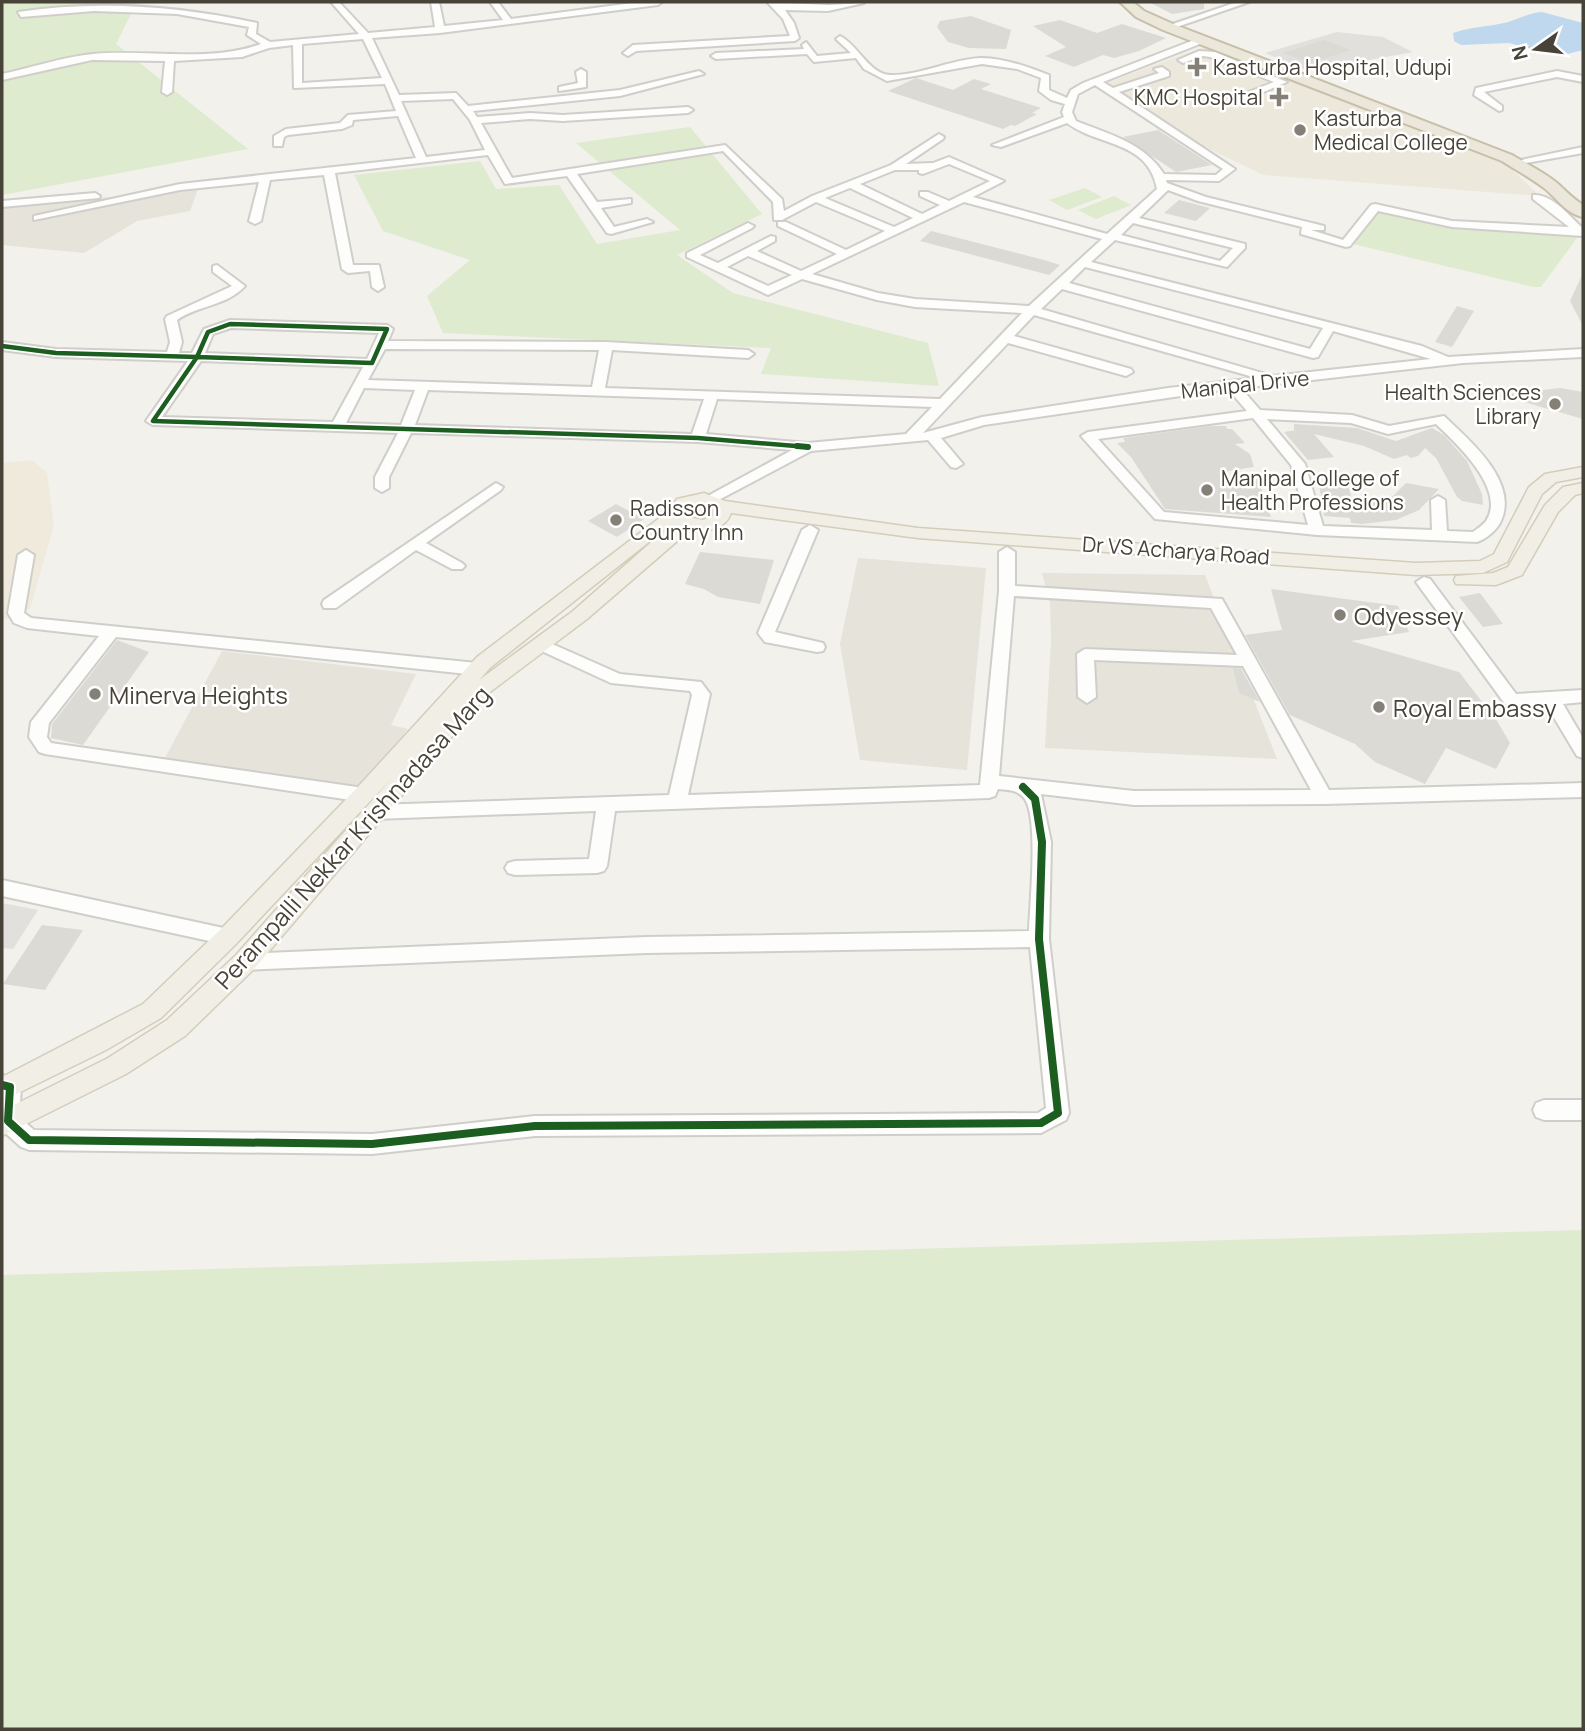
<svg xmlns="http://www.w3.org/2000/svg" width="1585" height="1731" viewBox="0 0 1585 1731" font-family="Manrope,sans-serif">
<rect width="100%" height="100%" fill="#f2f1ec"/>
<path fill="#e5e3da" d="M198,189l-8,22 -53,10 -53,32 -82,-8v-38z
M858,558l128,10 -19,202 -107,-10 -20,-116z
M1042,573l163,2 72,184 -232,-11 6,-107 -1,-38z
M222,651l194,23 -25,51 17,4 -47,59 -196,-30z"/>
<path fill="#f0eadd" d="M32,460l15,13 7,52 -24,84 -28,12v-158z"/>
<path fill="#ece9dc" d="M1206,46l297,115 37,35 -277,-21 -72,-35 -85,-57z"/>
<path fill="#deebce" d="M2,2h135l-21,42 132,105 -246,46z
M690,127l72,87 -85,41 56,38 195,50 11,43 -178,-12 10,-26 -328,-15 -16,-37 43,-36 -87,-29 -29,-56 126,-14 16,28 63,-4 38,59 83,-14 -104,-87z
M1085,188l17,9 -35,13 -18,-10z
M1114,196l17,9 -35,14 -18,-9z
M1376,208l75,16 131,7 -41,56h-8l-184,-44z
M1583,1230v499h-1581v-454z"/>
<path fill="#e1e0dc" d="M1337,32l46,5 30,15 -105,19 -43,-18z
M2,903l36,7 -25,39 -11,-1z"/>
<path fill="#c0d8ed" d="M1542,12l41,11v27l-24,6 -50,-13 -48,2 -7,-4 -1,-8c17,-6 33,-6 51,-10 13,-3 24,-10 38,-11z"/>
<path fill="#dbdad5" d="M1149,2h55v7l-32,5z
M971,16l40,14 -5,19 -37,-1 -21,-6 -11,-15 3,-6z
M1060,20l37,13 25,-9 44,14 -27,13 -25,7 -11,-3 -29,12 -29,-11 21,-9 -33,-21z
M1324,40l27,10 -41,13 -27,-10z
M916,78l37,12 21,-11 17,5 -10,5 60,19 -9,5 5,1 -22,12 -4,-1 -8,4 -115,-38z
M1158,130l54,35 -36,7 -53,-35z
M1179,200l31,8 -14,13 -32,-8z
M931,231l113,29 16,5 -11,10 -129,-34z
M1583,273v53l-13,-25z
M1457,306l17,5 -22,36 -17,-5z
M1560,388l23,4v27l-83,-24z
M1294,424l63,4 39,13 36,-13 12,7 23,26 15,33 1,11 -21,-4 -5,-4 -21,-39 -11,-10 -7,8 -7,2 -4,-3 -13,4 -30,-13 -50,-12 20,23 -26,3 -24,-28 13,-2h-3z
M1210,426h16l1,3h5l13,14 -10,1 15,10 4,13 -26,4v5l30,3 13,38 -106,-8 -34,-52 -14,-14 8,-1 -2,-4z
M1406,483l33,6 -20,21 -23,10 -34,4 -11,-1 -1,-5 -26,-2 -5,-32 30,3 4,18 38,-7z
M616,504l28,15 -27,18 -29,-16z
M700,552l74,8 -14,44 -42,-7 -14,-8 -19,-5z
M1271,589l127,17 11,26 -58,9 108,31 38,49 13,22 -14,26 -50,-21 -21,36 -50,-22 -20,-18 -65,-29 -45,-80 37,-5z
M1480,593l23,31 -20,3 -24,-30z
M117,640l32,12 -66,93 -32,-7 1,-14z
M1233,668l8,1 19,33 -21,-9z
M42,925l41,5 -38,60 -42,-6z"/>
<g fill="none" stroke-linecap="round" stroke-linejoin="round">
<defs>
<path id="minor" d="M331,2h8l29,31 67,-6 -4,-25h8l5,24 59,-6 -13,-18h8l13,17 129,-17h22l-4,3 -218,28 -68,5 27,57 57,-2 12,13 152,-16 79,-19 5,3 -84,22 -147,15 4,6 53,-4 33,2 125,-8 5,3 -5,3 -125,8 -33,-2 -49,4 31,55 213,-33 57,54 2,12 28,-15 79,-31 48,-31 5,3 -1,2 -37,25 27,-1 16,-6 55,24 -31,16 134,37 50,-45c-9,-49 -58,-42 -90,-66l-66,24 -9,-2 72,-28 -2,-5 3,-8 -14,-4 -12,-9 2,-13 -24,-9 -35,-5 -95,17 -23,-12 -8,-11 -42,4 -7,-8 -91,5 -5,-3 5,-3 88,-4 -2,-4 4,-3 11,14 34,-3 -15,-14 4,-3c18,9 29,38 50,39 29,1 62,-16 91,-17 23,0 47,9 68,17v15l18,8 4,-8 12,-7 116,-45h6v4l-102,40 10,6 46,-15 -5,-4 8,-2 7,5v4l-50,16 116,77 -16,12 -53,-1 1,3 39,14 118,29v4h-13l32,10 28,-35 4,-1 77,17 117,6 -36,-28v-4c19,-2 37,22 50,33v8l-131,-9 -74,-16 -28,35 -4,1 -45,-13 1,-7 -104,-26 -30,-11 -29,28 106,26v4l-18,19 -112,-27 -24,22 331,84 26,11 135,-8v8l-120,6 -222,25 19,22 92,5 37,11 55,-10c25,24 75,65 57,105 -4,9 -15,18 -24,21l-160,-7 -162,-16 -74,-83 7,-4 159,-21 -19,-22 -244,36 -43,13 22,26 -7,4 -5,-1 -23,-27 -117,11 -100,53 -5,-1 -2,-3 2,-3 86,-47 -94,-8 -287,-9 -22,44v11l-7,4 -7,-4v-11l23,-44 -245,-8 -7,-4 42,-60 -132,-4 -54,-7v-8l54,7 111,3 3,-10 -5,-23 2,-3 65,-30 -19,-14v-6l4,-1 28,21c-18,20 -47,19 -68,34l5,22 -3,11h13l12,-24 26,-9 157,5 6,4 -5,12 218,1 142,8 6,4 -6,4 -136,-8 -7,38 335,11 82,-86 -107,-6 -38,-7 -75,-21 -34,16 -81,-38v-4l61,-30 6,3 -2,2 -52,27 18,8 53,-27 4,1v4l-18,10 44,20 36,-17 -59,-28v-4h8l60,28 39,-19 -69,-29 -34,18h-8l-1,-18 -50,-51 -146,23 20,28 34,-3v4l-30,5 13,19 33,-8 6,3 -42,12 -4,-1 -40,-57 -62,8 -17,-29 -153,18 18,92h26l5,22 -6,4 -6,-4 -2,-16 -22,2 -6,-4 -18,-94 -54,5 -9,41 -6,3 -6,-3 10,-39 -79,8 -146,30v-4l146,-32 236,-26 -18,-42 -45,4 -1,5 -10,4 -54,6 -4,2 -2,9h-8v-10l12,-7 54,-6 8,-8 48,-4 -11,-27 -91,4 -1,-43 -24,3 -27,9 -68,4 -2,31 -5,3 -5,-3 3,-31 -73,-1 -90,20v-6c29,-6 60,-17 91,-20 55,-5 114,9 168,-10l-14,-9 2,-8 -72,-13 -83,-3 -73,6 -3,-5c78,-12 162,-6 239,11l-1,11 14,8 89,-8zM363,39l19,39 -80,5v-39zM1095,85l128,84 -7,6 -52,-1c-20,-31 -55,-40 -88,-53l-4,-9 6,-18zM453,99l17,21 15,30 -59,7 -25,-56zM949,164l41,17 -41,20 -21,-9h-8v4l20,9 -18,9 -62,-30 35,-14h24v3l4,1zM850,188l63,30 -19,9 -69,-29zM964,202l138,37 -73,67 -114,-7 -37,-6 -66,-19zM1133,223l100,25 -13,13 -99,-26zM748,256l44,19 -24,11 -41,-19zM1085,267l238,61 -13,21 -241,-66zM1062,289l251,69 5,-1 15,-26 98,28 -158,17 -232,-67zM1034,315l223,63 -89,10 -186,29 -59,16 85,-90 118,33 7,-4 -2,-3 -117,-33zM231,328l148,5 -12,26 -162,-6 8,-19zM385,349l214,1 -7,37 -224,-7zM201,361l162,6 -30,55 -171,-5zM364,388l51,2 -14,35 -55,-2zM428,390l276,9 -12,35 -277,-9zM717,399l215,8 -26,27 -98,9 -102,-9zM1253,418l38,47 17,60 -144,-13 -66,-73zM1267,419l84,4 37,11 48,-10c20,19 71,66 50,97 -3,4 -9,8 -13,11l-26,-1 -2,-31 -7,-4 -7,4 1,30 -109,-4 -18,-62z
M767,2l61,3 36,-2 -36,8 -43,-1 9,13 5,15 -4,3 -159,10 -8,5 -5,-3 10,-8 157,-9 -7,-17z
M1237,2h12l-72,25 -7,-2z
M1199,51l16,1 72,30 -40,17h-6v-4l33,-13 -64,-25 -7,-1 -20,7 -5,-3z
M581,69l5,3v15l-27,4v-4l19,-4 -2,-11z
M1557,71l26,5v6l-26,-5 -73,15 18,14v4l-3,1 -25,-16 2,-7z
M1583,147v6l-57,10 -5,-3z
M95,193l5,3 -1,2 -97,9v-6z
M496,483l7,4 -2,3 -75,53 36,20 3,3 -3,3h-10l-36,-19 -80,58h-12l-2,-4 2,-4z
M810,525l8,5 -43,102 48,11 2,4 -2,4 -6,1 -52,-10 -7,-9 44,-103z
M1007,547l8,5v34l207,13 107,191 254,-7v14l-259,7 -190,1 -93,-11 10,48 -2,97 20,174 -3,7 -25,13 -506,3 -163,18 -343,-4 -8,-3 -19,-17v-55l16,5 3,7 -2,30 15,13 338,4 163,-18 503,-3 8,-5 -16,-161 -384,6 -401,17 -7,-2 -3,-6 3,-6 7,-2 401,-17 383,-6c1,-28 9,-107 -3,-130 -6,-11 -17,-11 -28,-12l-3,7 -6,2 -374,13 -8,55 -3,5 -7,2 -82,2 -7,-2 -3,-5 3,-5 7,-2 74,-2 7,-48 -221,8 -7,-2 -2,-5 2,-5 7,-2 294,-10 23,-100 -2,-4 -79,-8 -76,-35 -2,-4 2,-4 6,-1 79,35 81,8 9,12 -22,101 292,-10 19,-194v-39zM1014,596l197,12 26,47 -152,-6 -8,5 1,43 9,6 9,-6 -2,-37 149,6 68,124 -177,1 -135,-15z
M26,550l8,5 -10,58 7,5 446,45 8,6 -8,6 -361,-38 -67,86 -2,14 4,6 313,45 6,2 3,5 -3,5 -6,2 -319,-48 -6,-2 -10,-15 2,-15 68,-86 -72,-8 -13,-5 -6,-10 10,-58z
M1424,577l6,2 86,115 67,-4v12l-20,2 20,34v20l-6,-2 -30,-50 -42,-2 -89,-122z
M2,880l226,49 7,2 3,6 -3,6 -7,2 -226,-49z
M1544,1100h39v20h-39l-8,-3 -3,-7 3,-7z"/>
<path id="major" d="M1583,467v10l-27,5 -14,12 -35,68 -24,11 -67,2 -498,-37 -187,-25c-5,16 -25,20 -41,17l-103,89 -97,73 -236,277 -69,67 -59,38 -124,62v-25l106,-53 59,-38 69,-65 156,-177 -156,166 -75,74 -55,32 -104,51v-24l141,-73 77,-74 136,-141 121,-132 193,-147 7,-11 27,-6 21,8 193,27 498,35 64,-2 14,-7 35,-67 16,-13zM702,504l11,5v7l-10,4 -15,-3 -2,-5 3,-5zM673,523l-100,88 -94,69 12,-13z
M1583,483v10l-8,2 -17,17 -36,63 -26,10 -40,-1 -2,-4 2,-4 37,-3 15,-6 37,-62 18,-18z"/>
<path id="highway" d="M1120,2h13l11,9 29,13 339,131c15,9 32,17 45,28 9,8 15,15 26,22v12c-18,-4 -26,-19 -39,-29 -13,-10 -28,-18 -42,-27l-339,-131 -27,-13z"/>
</defs>
<use href="#minor" stroke="#d0ceca" stroke-width="4"/>
<use href="#major" stroke="#d3cdba" stroke-width="3"/>
<use href="#highway" stroke="#c8bfa9" stroke-width="4"/>
<use href="#minor" fill="#fdfdfc" fill-rule="evenodd"/>
<use href="#major" fill="#f1eee5" fill-rule="evenodd"/>
<use href="#highway" fill="#ebe7db" fill-rule="evenodd"/>
<defs>
<path id="cycleway-far2" d="M230,324l157,5 -15,34 -175,-6 11,-25z
M2,346l54,7 141,4
M197,357l-44,64 545,17 110,9"/>
<path id="cycleway-far1" d="M797,446l11,1"/>
<path id="cycleway" d="M2,1085l8,2 -2,34 21,19 343,4 163,-18 506,-3 17,-10 -19,-174 3,-97 -7,-43 -12,-12"/>
</defs>
<use href="#cycleway-far2" stroke="#fff" stroke-width="7"/>
<use href="#cycleway-far1" stroke="#fff" stroke-width="10"/>
<use href="#cycleway" stroke="#fff" stroke-width="12"/>
<use href="#cycleway-far2" stroke="#1b5e20" stroke-width="4.5"/>
<use href="#cycleway-far1" stroke="#1b5e20" stroke-width="6"/>
<use href="#cycleway" stroke="#1b5e20" stroke-width="8"/>
</g>
<g fill="#848077" stroke="#fff" stroke-width="2.5">
<path d="M1193.5 56.5h7v7h7v7h-7v7h-7v-7h-7v-7h7z"/>
<path d="M1275.5 86.5h7v7h7v7h-7v7h-7v-7h-7v-7h7z"/>
<circle cx="1300" cy="130" r="7"/>
<circle cx="1555" cy="404" r="7"/>
<circle cx="1207" cy="490" r="7"/>
<circle cx="616" cy="520" r="7"/>
<circle cx="1340" cy="615" r="7"/>
<circle cx="95" cy="694" r="7"/>
<circle cx="1379" cy="707" r="7"/>
</g>
<g text-anchor="middle" dominant-baseline="central" stroke-width="5" stroke-linejoin="round" paint-order="stroke">
<g font-size="21" fill="#484338" stroke="#fff" text-anchor="start">
<text x="1213" y="67">Kasturba Hospital, Udupi</text>
<text x="1263" y="97" text-anchor="end">KMC Hospital</text>
<text x="1314" y="118">Kasturba<tspan x="1314" dy="24">Medical College</tspan></text>
<text x="1541" y="392" text-anchor="end">Health Sciences<tspan x="1541" dy="24">Library</tspan></text>
<text x="1221" y="478">Manipal College of<tspan x="1221" dy="24">Health Professions</tspan></text>
<text x="630" y="508">Radisson<tspan x="630" dy="24">Country Inn</tspan></text>
</g>
<g font-size="21" fill="#484338" stroke="#fff">
<text transform="translate(1245 384) rotate(-6)">Manipal Drive</text>
<text transform="translate(1176 550) rotate(4)">Dr VS Acharya Road</text>
</g>
<g font-size="24" fill="#484338" stroke="#fff" text-anchor="start">
<text x="1354" y="615">Odyessey</text>
<text x="109" y="694">Minerva Heights</text>
<text x="1393" y="707">Royal Embassy</text>
</g>
<g font-size="24" fill="#484338" stroke="#fff">
<text transform="translate(352 837) rotate(-48)">Perampalli Nekkar Krishnadasa Marg</text>
</g>
</g>
<rect width="1585" height="1731" fill="none" stroke="#484338" stroke-width="7"/>
<g transform="translate(1536 49) rotate(256)" stroke="#ffffff" stroke-width="5" paint-order="stroke">
<path d="M0-5L12 26L0 18L-12 26Z" fill="#484338"/>
<text y="-10" font-size="19" font-weight="bold" text-anchor="middle" fill="#484338">N</text>
</g>
</svg>
